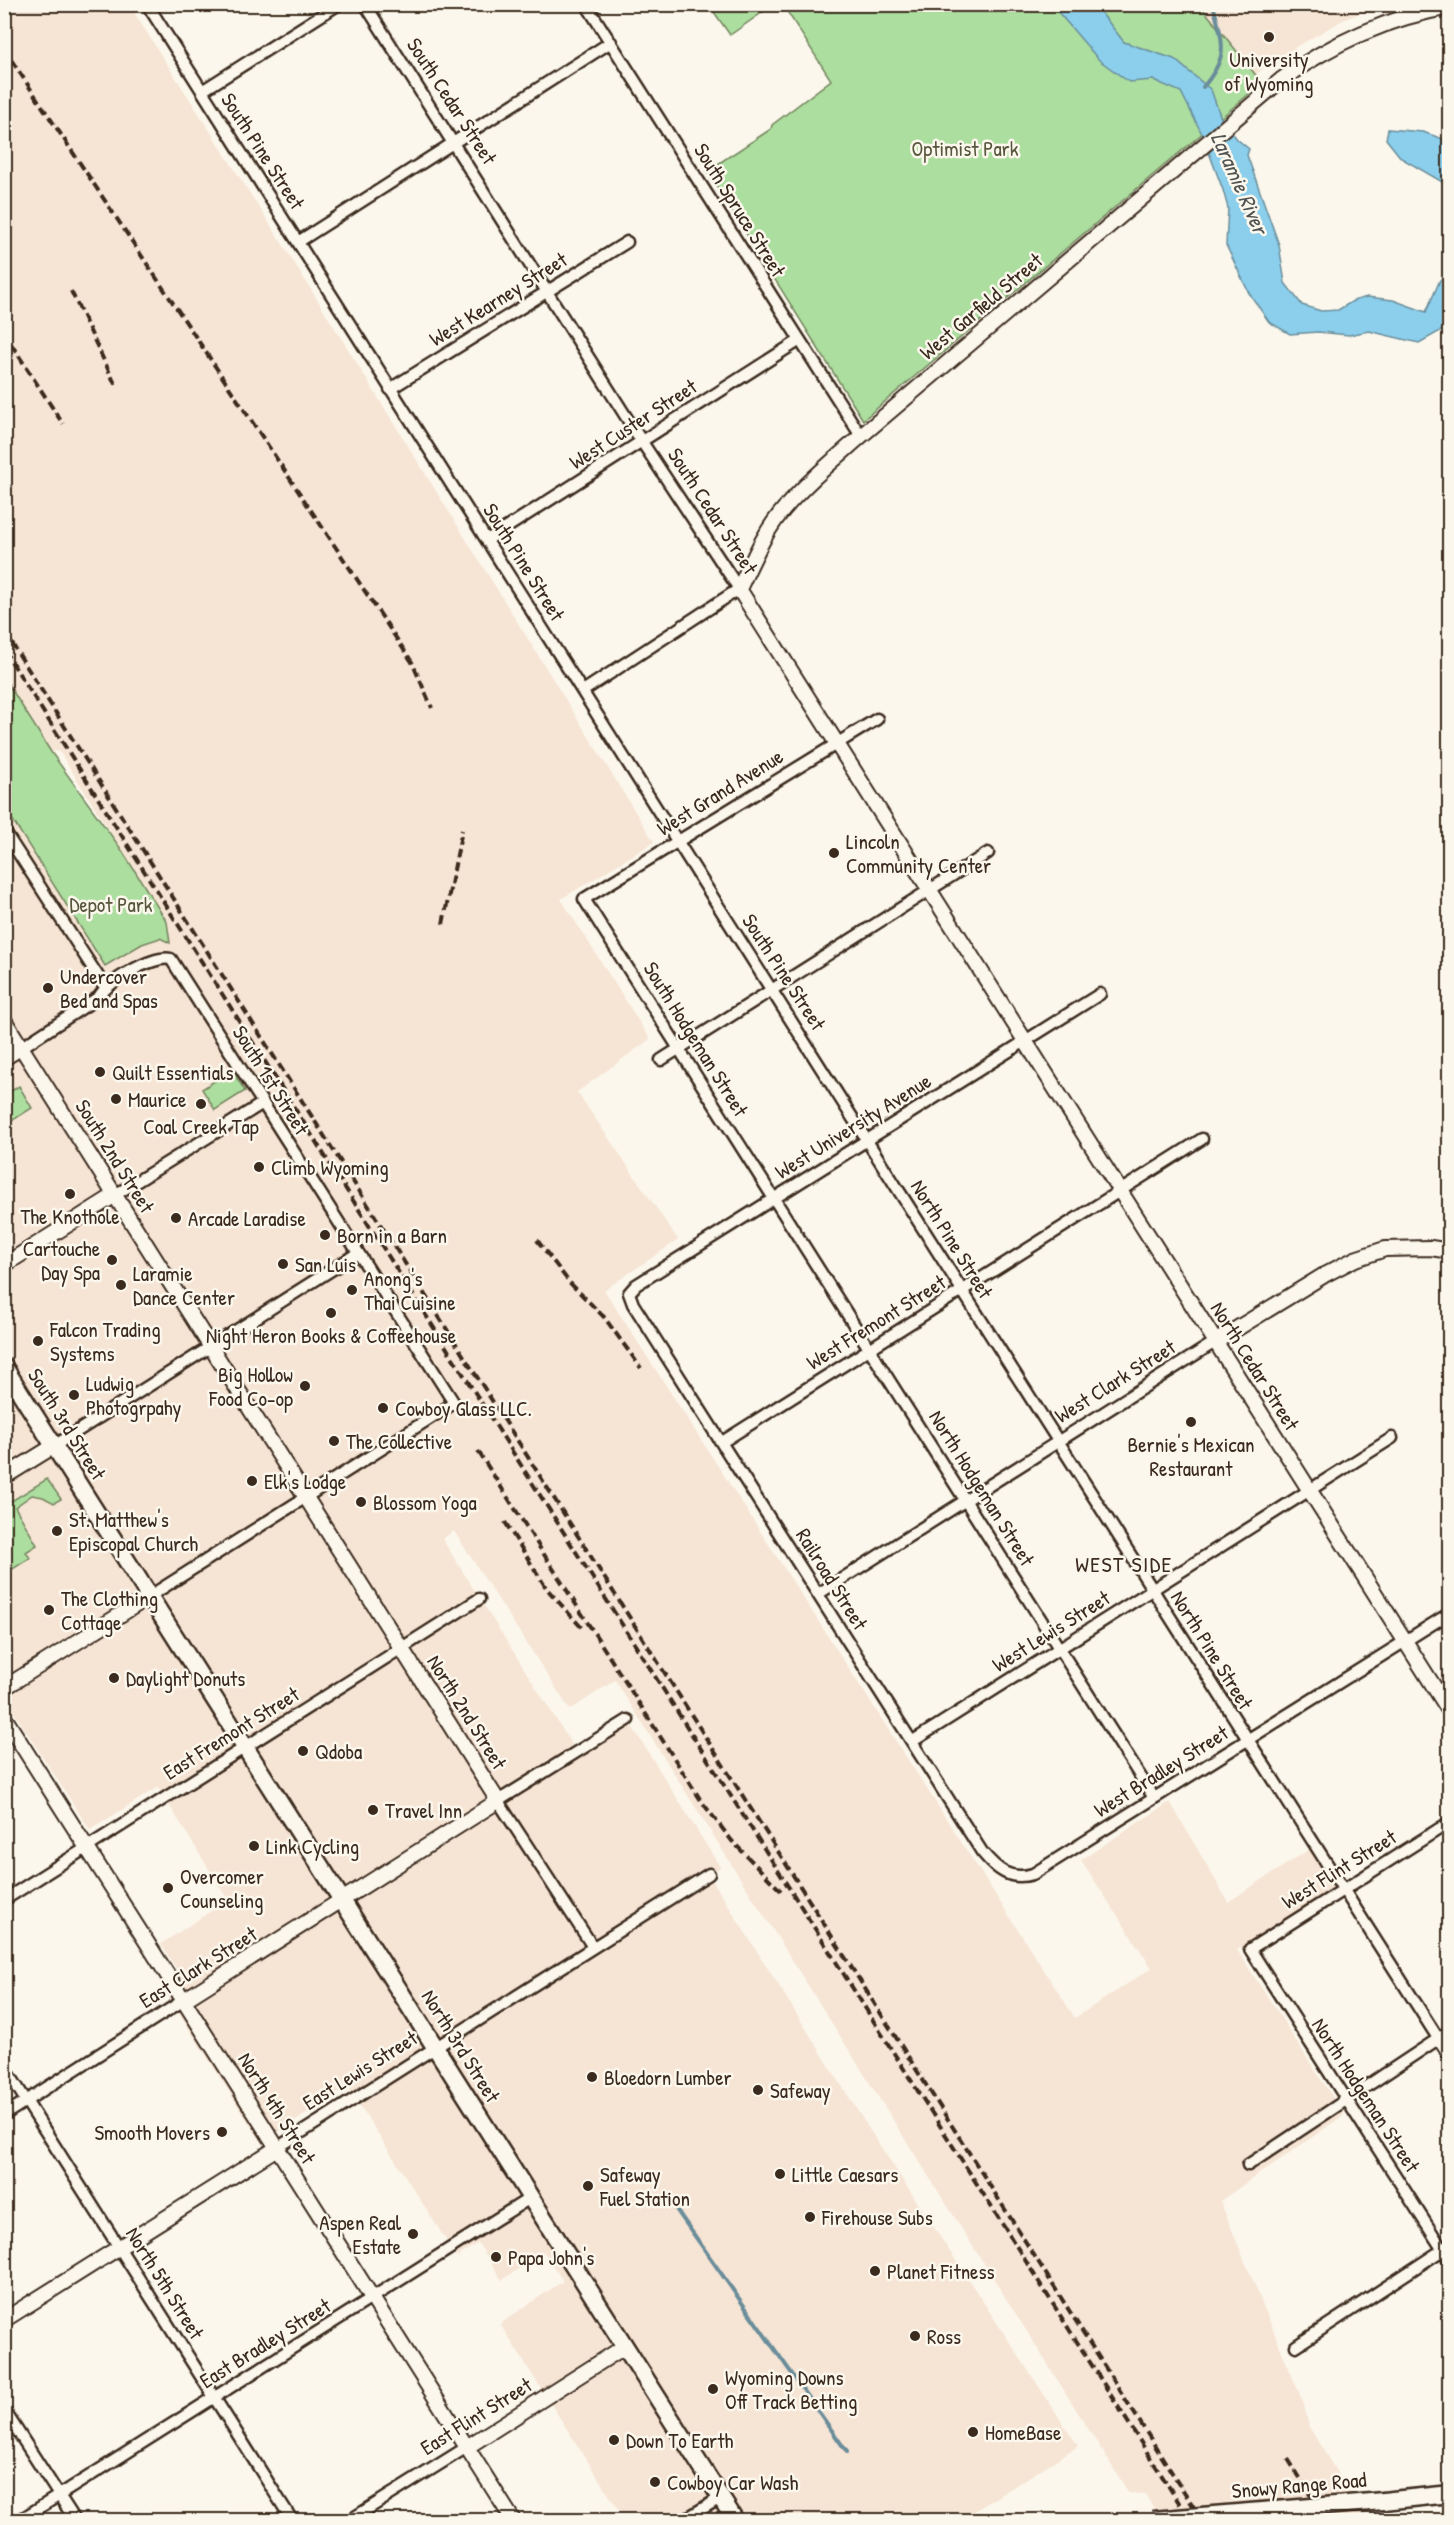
<svg xmlns="http://www.w3.org/2000/svg" width="1454" height="2525" viewBox="0 0 1454 2525" font-family="'Patrick Hand',sans-serif">
<rect width="100%" height="100%" fill="#fbf7ec"/>
<filter id="ink" filterUnits="userSpaceOnUse"><feTurbulence type="fractalNoise" baseFrequency=".0167" numOctaves="2"/><feDisplacementMap in="SourceGraphic" scale="12" xChannelSelector="R" yChannelSelector="G"/><feConvolveMatrix kernelMatrix="1 2 1 2 8 2 1 2 1" color-interpolation-filters="sRGB"/></filter>
<g filter="url(#ink)">
<path fill="#f6e4d4" d="M5,5h124l156,243 369,594 -93,57 89,140 -73,53 101,148 -74,50 471,728 77,-50 -71,-108 89,-58 58,100 82,-53 24,38 -97,63 107,165 -124,86 84,204 5,22 57,93h-205l-16,-26 -16,-1 -514,-813 -45,30 -116,-179 -12,8 134,212 52,-31 92,147 -11,8 160,254 209,317 -118,74h-335l-125,-196 63,-43 -19,-29 -42,28 -24,-37 -21,14 -109,-170 -86,56 -96,-150 18,-12 -23,-37 67,-44 -70,-113 -68,43 -82,-127 -3,1 -1,-896 101,158 37,-22 18,-6 10,5 -3,-21 -106,-168 -3,-3 -7,1 -47,-73z
M1200,5h180l-37,15 -61,35 -27,20z"/>
<path fill="#acde9f" stroke="#74845e" stroke-width="1.5" d="M709,5h64l-43,30z
M783,5h417l62,78 -399,337 -156,-249 64,-42 1,-4 59,-45z
M5,679l46,73 70,97 46,73 3,21 -10,-5 -18,6 -37,22 -100,-158z
M232,1070l13,21 -30,19 -13,-21z
M19,1086l13,22 -27,17v-30z
M47,1479l14,20 -7,4 -11,-6 -11,-2 -17,12 22,38 -11,7 4,6 -25,16v-69z"/>
<path fill="#8bcfec" stroke="#6b8d9a" stroke-width="1.5" d="M1052,5h43l29,37 50,17 37,31 10,28 16,21 12,10 -2,6 32,90 6,38 17,22 19,6 17,-1 15,-9 14,-4 26,3 33,12 14,-32 9,-7v58l-7,-1 -23,13 -50,-12 -20,4 -31,-3 -28,2 -21,-12 -20,-29 -23,-48 2,-37 -5,-18 -21,-56 -21,-42 -28,-12 -24,2 -30,-22z
M1388,129l35,3 26,9v45l-48,-28 -15,-19z"/>
<g fill="none" stroke-linecap="round" stroke-linejoin="round">
<path stroke="#6b8d9a" stroke-width="4" d="M1203,87c28,-33 19,-45 10,-83
M666,2195l181,257"/>
<defs>
<path id="minor" d="M147,4c432,686 868,1369 1303,2053
M365,4l277,438 97,147 -156,102
M586,4l275,432
M202,91l137,-87
M298,242l313,-200
M390,389l237,-147
M487,540l313,-200
M877,719l-293,180 570,899
M4,831l101,156
M1100,994l-464,291 -7,8 4,11 349,548c15,18 28,29 51,22l417,-261
M22,1047l77,-50c9,-16 54,-42 72,-38l283,444 -304,193
M661,1060l327,-207
M115,1195l148,-92
M722,1442l480,-303
M54,1446l304,-193
M818,1594l397,-252
M913,1741l479,-303
M1450,1822l-200,127 200,312
M4,1900l475,-301
M593,1947l-95,-146 130,-81
M4,2066l288,454
M4,2115l180,-115
M277,2148l432,-274
M1248,2165l202,-134
M1296,2346l154,-101
M4,2410l71,110
M20,2520l510,-322
M350,2520l117,-73
M684,2520l36,-22"/>
<path id="tertiary" d="M1450,7c-61,10 -120,37 -169,73l-420,356c-26,23 -54,46 -77,73 -20,23 -32,53 -45,80l711,1123
M4,1020l494,781 -314,199
M4,1058l18,-11
M4,1265l111,-70
M1215,1342l111,-68 29,-15 30,-10 46,-1 19,3
M4,1477l50,-31
M4,1688l146,-92
M4,1717l509,803
M4,2320l273,-172
M467,2447l157,-100"/>
<path id="primary" d="M4,1367l731,1153
M1383,2501l67,-7"/>
</defs>
<use href="#minor" stroke="#3b2a1e" stroke-width="15"/>
<use href="#tertiary" stroke="#3b2a1e" stroke-width="18"/>
<use href="#primary" stroke="#3b2a1e" stroke-width="21"/>
<use href="#minor" stroke="#fbf7ec" stroke-width="10"/>
<use href="#tertiary" stroke="#fbf7ec" stroke-width="14"/>
<use href="#primary" stroke="#fbf7ec" stroke-width="16"/>
<path stroke="#3b2a1e" stroke-width="4" stroke-dasharray="9 4.5" stroke-linecap="butt" d="M4,49l408,613 20,46
M71,291l45,95
M4,333l59,91
M4,631l1198,1889
M4,650l1186,1870
M443,924l19,-94
M537,1240l32,42 35,35 37,51
M478,1451l224,351 30,39 52,53
M505,1522l42,67 35,39
M1288,2459l39,61"/>
<defs>
<path id="primary-bridge" d="M1153,2520l230,-19"/>
</defs>
<use href="#primary-bridge" stroke="#3b2a1e" stroke-width="21" stroke-linecap="butt"/>
<use href="#primary-bridge" stroke="#fbf7ec" stroke-width="16"/>
</g>
</g>
<g fill="#3b2a1e" stroke="#fbf7ec" stroke-width="2">
<circle cx="1269" cy="37" r="6"/>
<circle cx="834" cy="853" r="6"/>
<circle cx="48" cy="988" r="6"/>
<circle cx="100" cy="1072" r="6"/>
<circle cx="116" cy="1099" r="6"/>
<circle cx="201" cy="1104" r="6"/>
<circle cx="259" cy="1167" r="6"/>
<circle cx="70" cy="1194" r="6"/>
<circle cx="176" cy="1218" r="6"/>
<circle cx="325" cy="1235" r="6"/>
<circle cx="112" cy="1260" r="6"/>
<circle cx="283" cy="1264" r="6"/>
<circle cx="121" cy="1285" r="6"/>
<circle cx="352" cy="1290" r="6"/>
<circle cx="331" cy="1313" r="6"/>
<circle cx="38" cy="1341" r="6"/>
<circle cx="305" cy="1386" r="6"/>
<circle cx="74" cy="1395" r="6"/>
<circle cx="383" cy="1408" r="6"/>
<circle cx="1191" cy="1422" r="6"/>
<circle cx="334" cy="1441" r="6"/>
<circle cx="252" cy="1481" r="6"/>
<circle cx="361" cy="1502" r="6"/>
<circle cx="57" cy="1531" r="6"/>
<circle cx="49" cy="1610" r="6"/>
<circle cx="114" cy="1678" r="6"/>
<circle cx="303" cy="1751" r="6"/>
<circle cx="373" cy="1810" r="6"/>
<circle cx="254" cy="1846" r="6"/>
<circle cx="168" cy="1888" r="6"/>
<circle cx="592" cy="2077" r="6"/>
<circle cx="758" cy="2090" r="6"/>
<circle cx="222" cy="2132" r="6"/>
<circle cx="780" cy="2174" r="6"/>
<circle cx="588" cy="2186" r="6"/>
<circle cx="810" cy="2217" r="6"/>
<circle cx="413" cy="2234" r="6"/>
<circle cx="496" cy="2257" r="6"/>
<circle cx="875" cy="2271" r="6"/>
<circle cx="915" cy="2336" r="6"/>
<circle cx="713" cy="2389" r="6"/>
<circle cx="973" cy="2432" r="6"/>
<circle cx="614" cy="2440" r="6"/>
<circle cx="655" cy="2482" r="6"/>
</g>
<g text-anchor="middle" dominant-baseline="central" stroke-width="5" stroke-linejoin="round" paint-order="stroke">
<g font-size="21" fill="#3b2a1e" stroke="#fbf7ec" text-anchor="start">
<text x="1269" y="59" text-anchor="middle">University<tspan x="1269" dy="24">of Wyoming</tspan></text>
<text x="846" y="841">Lincoln<tspan x="846" dy="24">Community Center</tspan></text>
<text x="60" y="976">Undercover<tspan x="60" dy="24">Bed and Spas</tspan></text>
<text x="112" y="1072">Quilt Essentials</text>
<text x="128" y="1099">Maurice</text>
<text x="201" y="1126" text-anchor="middle">Coal Creek Tap</text>
<text x="271" y="1167">Climb Wyoming</text>
<text x="70" y="1216" text-anchor="middle">The Knothole</text>
<text x="188" y="1218">Arcade Laradise</text>
<text x="337" y="1235">Born in a Barn</text>
<text x="100" y="1248" text-anchor="end">Cartouche<tspan x="100" dy="24">Day Spa</tspan></text>
<text x="295" y="1264">San Luis</text>
<text x="133" y="1273">Laramie<tspan x="133" dy="24">Dance Center</tspan></text>
<text x="364" y="1278">Anong's<tspan x="364" dy="24">Thai Cuisine</tspan></text>
<text x="50" y="1329">Falcon Trading<tspan x="50" dy="24">Systems</tspan></text>
<text x="331" y="1335" text-anchor="middle">Night Heron Books &amp; Coffeehouse</text>
<text x="293" y="1374" text-anchor="end">Big Hollow<tspan x="293" dy="24">Food Co-op</tspan></text>
<text x="86" y="1383">Ludwig<tspan x="86" dy="24">Photogrpahy</tspan></text>
<text x="395" y="1408">Cowboy Glass LLC.</text>
<text x="346" y="1441">The Collective</text>
<text x="1191" y="1444" text-anchor="middle">Bernie's Mexican<tspan x="1191" dy="24">Restaurant</tspan></text>
<text x="264" y="1481">Elk's Lodge</text>
<text x="373" y="1502">Blossom Yoga</text>
<text x="69" y="1519">St. Matthew's<tspan x="69" dy="24">Episcopal Church</tspan></text>
<text x="61" y="1598">The Clothing<tspan x="61" dy="24">Cottage</tspan></text>
<text x="126" y="1678">Daylight Donuts</text>
<text x="315" y="1751">Qdoba</text>
<text x="385" y="1810">Travel Inn</text>
<text x="266" y="1846">Link Cycling</text>
<text x="180" y="1876">Overcomer<tspan x="180" dy="24">Counseling</tspan></text>
<text x="604" y="2077">Bloedorn Lumber</text>
<text x="770" y="2090">Safeway</text>
<text x="210" y="2132" text-anchor="end">Smooth Movers</text>
<text x="600" y="2174">Safeway<tspan x="600" dy="24">Fuel Station</tspan></text>
<text x="792" y="2174">Little Caesars</text>
<text x="822" y="2217">Firehouse Subs</text>
<text x="401" y="2222" text-anchor="end">Aspen Real<tspan x="401" dy="24">Estate</tspan></text>
<text x="508" y="2257">Papa John's</text>
<text x="887" y="2271">Planet Fitness</text>
<text x="927" y="2336">Ross</text>
<text x="725" y="2377">Wyoming Downs<tspan x="725" dy="24">Off Track Betting</tspan></text>
<text x="985" y="2432">HomeBase</text>
<text x="626" y="2440">Down To Earth</text>
<text x="667" y="2482">Cowboy Car Wash</text>
</g>
<g font-size="21" fill="#3b2a1e" stroke="#fbf7ec">
<text transform="translate(452 101) rotate(57)">South Cedar Street</text>
<text transform="translate(263 151) rotate(57)">South Pine Street</text>
<text transform="translate(740 210) rotate(58)">South Spruce Street</text>
<text transform="translate(498 299) rotate(-32)">West Kearney Street</text>
<text transform="translate(981 306) rotate(-40)">West Garfield Street</text>
<text transform="translate(633 424) rotate(-33)">West Custer Street</text>
<text transform="translate(713 511) rotate(57)">South Cedar Street</text>
<text transform="translate(524 562) rotate(58)">South Pine Street</text>
<text transform="translate(720 792) rotate(-32)">West Grand Avenue</text>
<text transform="translate(784 972) rotate(57)">South Pine Street</text>
<text transform="translate(696 1039) rotate(58)">South Hodgeman Street</text>
<text transform="translate(271 1080) rotate(58)">South 1st Street</text>
<text transform="translate(853 1126) rotate(-32)">West University Avenue</text>
<text transform="translate(115 1156) rotate(58)">South 2nd Street</text>
<text transform="translate(952 1239) rotate(58)">North Pine Street</text>
<text transform="translate(876 1322) rotate(-32)">West Fremont Street</text>
<text transform="translate(1255 1366) rotate(58)">North Cedar Street</text>
<text transform="translate(1115 1381) rotate(-32)">West Clark Street</text>
<text transform="translate(67 1424) rotate(58)">South 3rd Street</text>
<text transform="translate(982 1488) rotate(58)">North Hodgeman Street</text>
<text transform="translate(832 1579) rotate(58)">Railroad Street</text>
<text transform="translate(1051 1631) rotate(-32)">West Lewis Street</text>
<text transform="translate(1212 1650) rotate(58)">North Pine Street</text>
<text transform="translate(467 1712) rotate(58)">North 2nd Street</text>
<text transform="translate(231 1733) rotate(-32)">East Fremont Street</text>
<text transform="translate(1161 1771) rotate(-32)">West Bradley Street</text>
<text transform="translate(1339 1869) rotate(-32)">West Flint Street</text>
<text transform="translate(198 1967) rotate(-32)">East Clark Street</text>
<text transform="translate(461 2046) rotate(58)">North 3rd Street</text>
<text transform="translate(360 2070) rotate(-32)">East Lewis Street</text>
<text transform="translate(1366 2095) rotate(57)">North Hodgeman Street</text>
<text transform="translate(277 2108) rotate(58)">North 4th Street</text>
<text transform="translate(165 2283) rotate(58)">North 5th Street</text>
<text transform="translate(265 2343) rotate(-32)">East Bradley Street</text>
<text transform="translate(476 2416) rotate(-32)">East Flint Street</text>
<text transform="translate(1299 2485) rotate(-5)">Snowy Range Road</text>
</g>
<g font-size="21" fill="#57573e" stroke="#fbf7ec">
<text x="965" y="148">Optimist Park</text>
<text x="111" y="904">Depot Park</text>
</g>
<g font-size="22" font-style="italic" fill="#4f5352" stroke="#fbf7ec">
<text transform="translate(1240 183) rotate(66)">Laramie River</text>
</g>
<g font-size="22" letter-spacing="1.5" fill="#3b2a1e" stroke="#fbf7ec">
<text x="1124" y="1564">WEST SIDE</text>
</g>
</g>
<rect width="1454" height="2525" fill="none" stroke="#fbf7ec" stroke-width="24"/>
<rect x="12" y="12" width="1430" height="2501" fill="none" stroke="#3b2a1e" stroke-width="2" filter="url(#ink)"/>
</svg>
